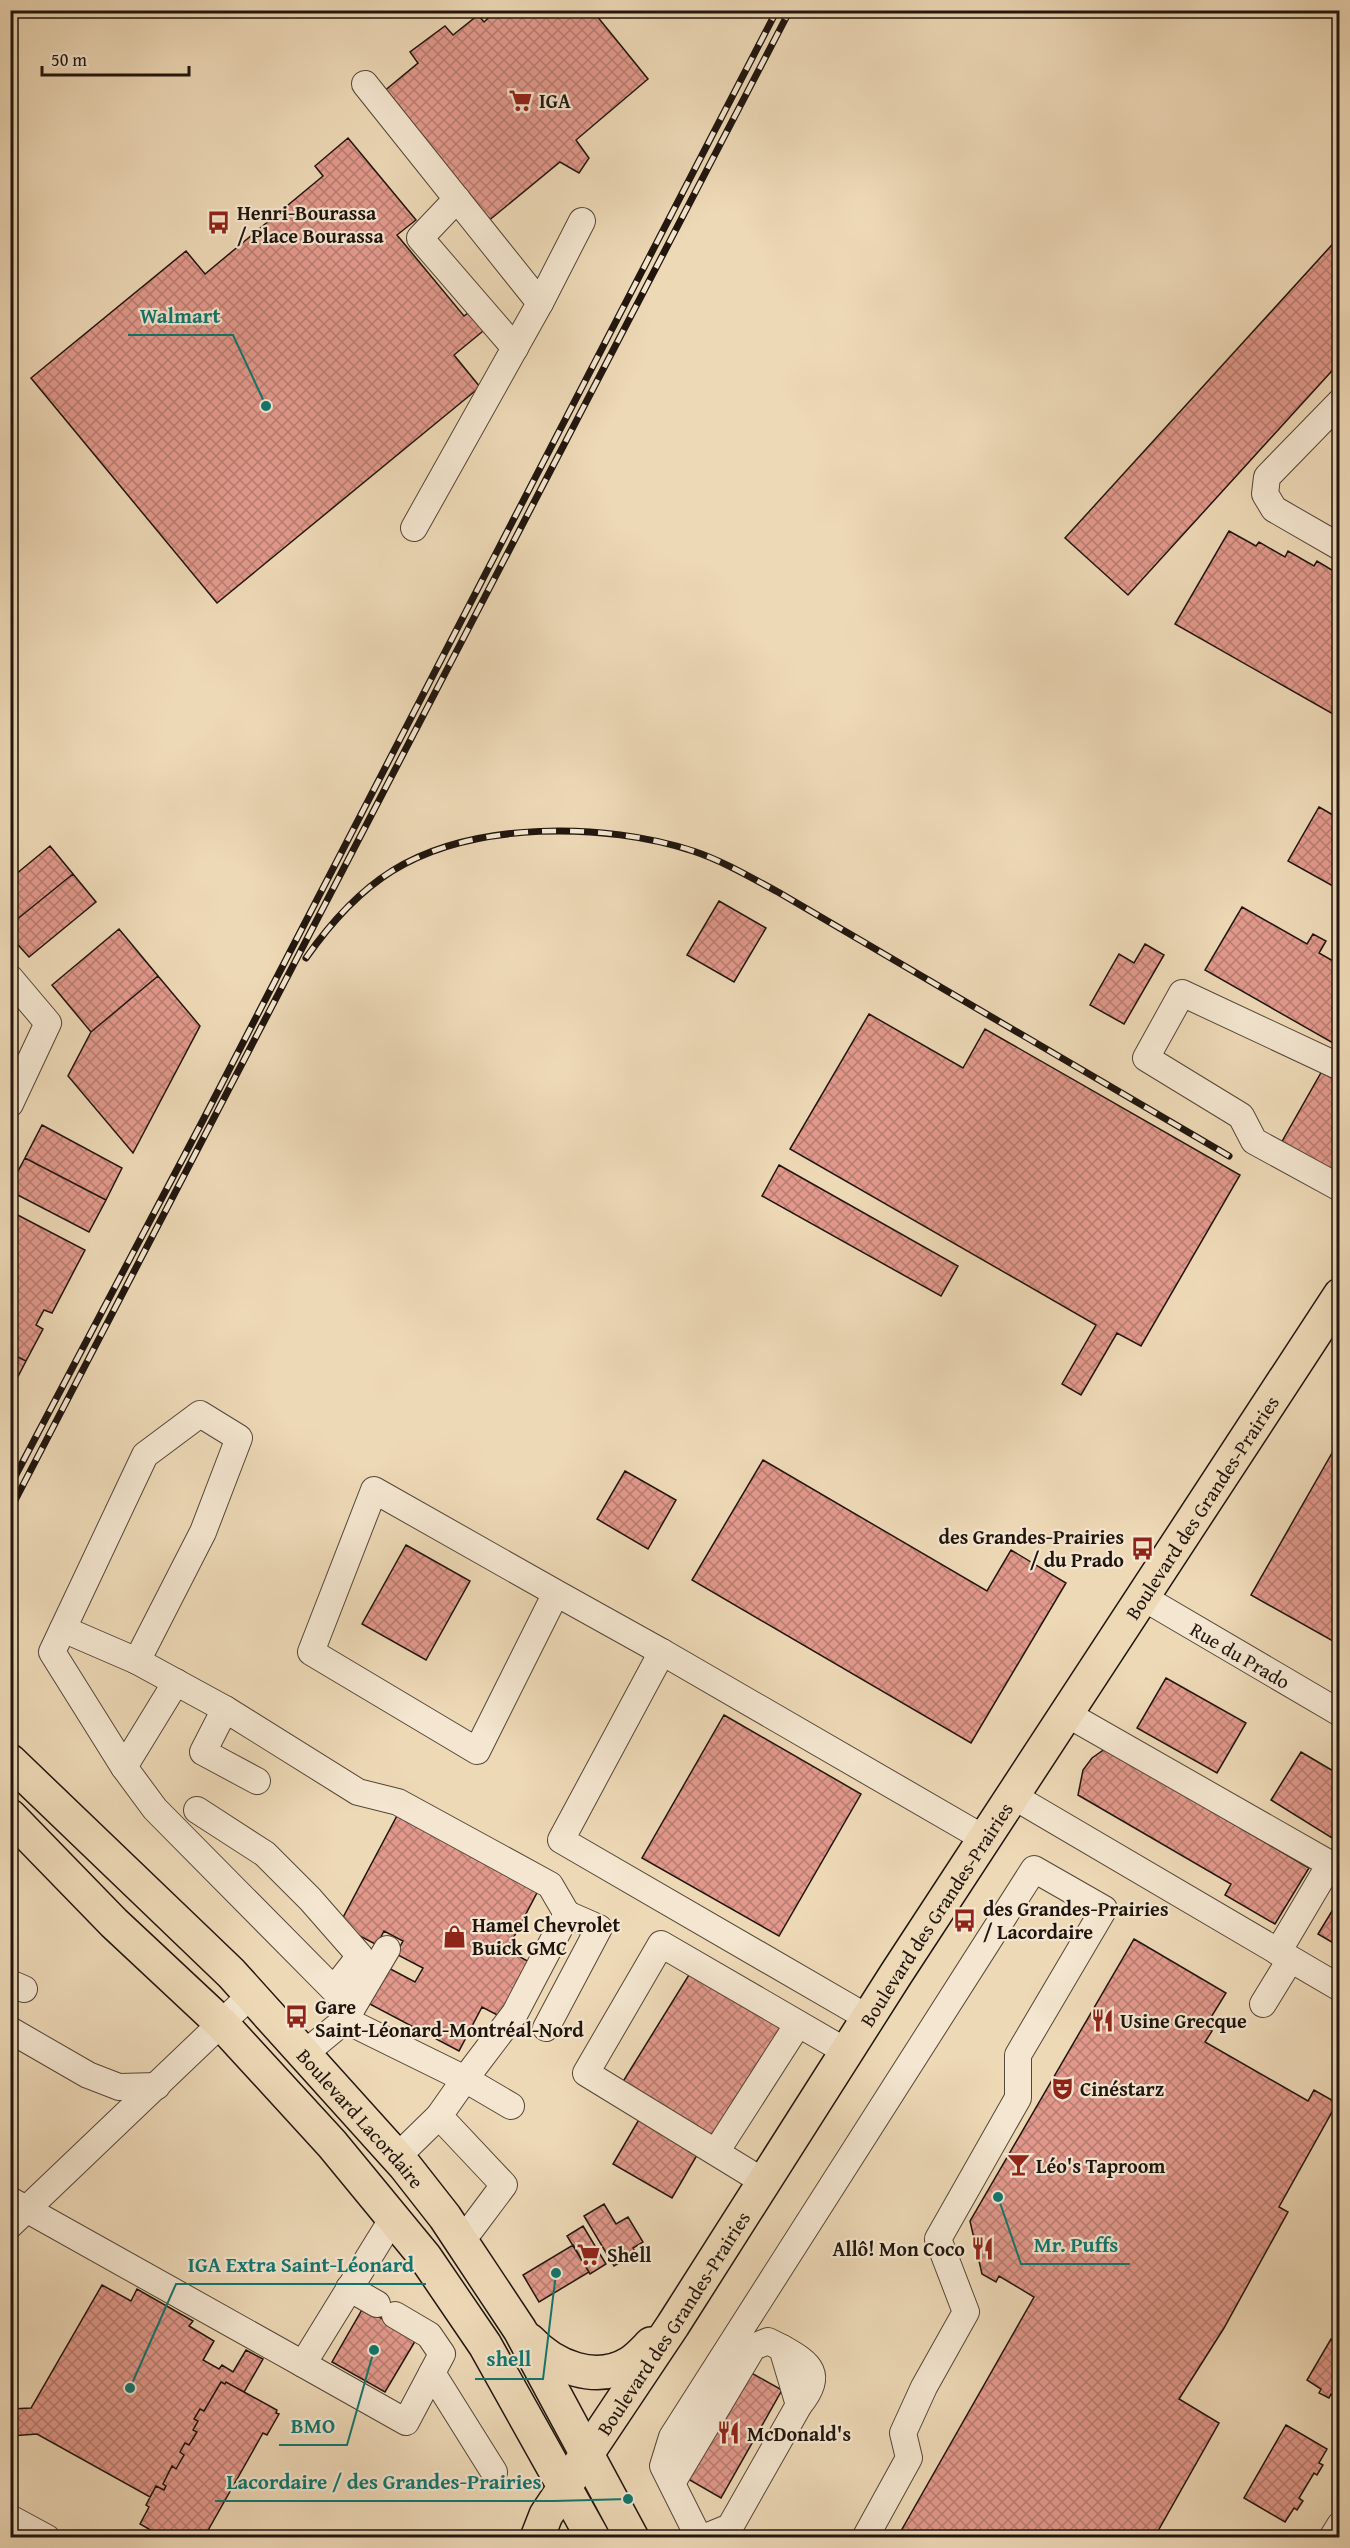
<svg xmlns="http://www.w3.org/2000/svg" width="1350" height="2548" viewBox="0 0 1350 2548" font-family="'Gentium Book Plus',serif">
<defs>
<pattern id="building-cross-hatch" width="8" height="8" patternUnits="userSpaceOnUse" patternTransform="scale(1.5)"><rect width="8" height="8" fill="#e2998c"/><path d="M0 0l8 8M0 8l8-8" fill="none" stroke="#b77c71"/></pattern>
</defs>
<rect width="100%" height="100%" fill="#eed9b7"/>
<filter id="stains"><feTurbulence type="fractalNoise" baseFrequency=".00333" numOctaves="4"/><feColorMatrix values="0 0 0 0 .2 0 0 0 0 .09 0 0 0 0 .02 0 0 0 .5 -.17"/></filter>
<radialGradient id="worn" r=".72"><stop offset=".6" stop-color="#630" stop-opacity="0"/><stop offset="1" stop-color="#630" stop-opacity=".3"/></radialGradient>
<path fill="url(#building-cross-hatch)" stroke="#20150e" stroke-width="1.5" d="M497,10h95l56,69 -72,61 13,18 -10,15 -19,-11 -73,60 -104,-130 35,-29 -8,-11 35,-26 8,9 25,-20 6,7z
M348,138l68,82 -19,15 67,81 9,-7 15,18 -34,28 26,32 -263,216 -186,-225 155,-127 19,23 118,-98 -8,-10z
M1340,236v126l-212,233 -63,-57z
M1229,531l27,15 3,-4 26,15 3,-6 26,15 3,-5 23,14v143l-165,-94z
M1319,807l21,12v71l-52,-29z
M50,846l23,28 -63,51v-46z
M73,874l23,28 -67,55 -19,-21v-11z
M719,901l47,27 -32,54 -47,-27z
M1242,907l65,37 6,-10 13,7 -7,12 21,12v82l-135,-77z
M119,929l39,47 -67,56 -39,-47z
M1145,944l19,11 -40,69 -34,-19 29,-51 15,9z
M158,976l42,50 -67,127 -65,-77 23,-44z
M869,1014l94,54 22,-39 255,146 -99,171 -24,-13 -36,62 -19,-11 34,-59 -306,-176z
M1322,1071l18,10v90l-4,6 -56,-32z
M42,1125l80,43 -16,32 -81,-42z
M25,1158l81,42 -17,32 -79,-41v-5z
M779,1165l179,101 -17,30 -179,-100z
M10,1211l75,39 -33,63 -8,-3 -8,15 7,4 -17,32 -16,-8z
M10,1353l16,8 -16,31z
M1340,1439v206l-89,-50z
M763,1460l224,131 24,-41 55,33 -95,160 -279,-163z
M625,1471l51,29 -28,49 -51,-30z
M406,1545l64,36 -44,79 -64,-36z
M1166,1678l80,45 -29,50 -80,-45z
M724,1715l137,79 -82,142 -137,-78z
M1105,1749l204,119 -34,56 -50,-29 6,-11 -153,-89 5,-25 9,-12z
M1301,1752l39,23v68l-69,-43z
M399,1812l141,75 -33,63 30,16 -30,54 -25,-13 -23,44 -95,-50 19,-36 32,17 8,-14 -27,-14 7,-13 -19,-10 -7,14 -38,-20z
M1340,1898v49l-22,-13z
M1134,1939l92,54 -21,34 7,4 -7,11 103,59 6,-11 23,13 -58,104 9,5 -64,116 -45,71 40,24 -65,115h-257l137,-241 -35,-21 -3,6 -14,-8 -12,-53z
M692,1970l92,57 -73,118 -92,-57z
M641,2116l59,34 -28,48 -59,-34z
M604,2204l12,20 12,-7 15,25 -10,6 3,5 -22,13 -30,-50z
M583,2226l23,38 -16,10 -23,-38z
M573,2245l16,27 -50,30 -16,-27z
M102,2285l29,16 6,-12 56,32 -4,5 25,15 -11,19 16,9 3,-4 11,7 13,-22 17,9 -19,33 -18,-10 -1,2 -4,-2 -17,29 -4,-2 -6,10 4,2 -5,9 4,2 -8,13 -4,-2 -5,9 4,3 -8,14 -4,-3 -9,18 3,2 -2,4 -8,-4 -6,11 -113,-63 -26,2v-27l20,-1z
M363,2308l54,30 -32,54 -53,-30z
M1331,2339l9,5v55l-9,-5 -2,4 -10,-5 2,-4 -14,-9z
M746,2370l36,20 -61,108 -33,-19z
M221,2382l4,2 1,-2 18,10 33,18 -1,3 3,1 -12,21 -4,-2 -57,101 3,2 -1,2h-52l-4,-3 2,-3 -14,-8 9,-17 -3,-2 10,-19 8,4 2,-4 -3,-2 9,-18 4,3 8,-14 -4,-3 5,-9 4,2 8,-13 -4,-2 5,-9 -4,-2 6,-10 4,2z
M1286,2425l41,24 -8,14 4,2 -6,10 -3,-2 -15,25 4,3 -6,9 -3,-2 -9,14 -41,-24z"/>
<g fill="none" stroke-linecap="round" stroke-linejoin="round">
<defs>
<g id="minor">
<path d="M365,84l175,219 42,-82"/>
<path d="M457,199l-37,39 95,110"/>
<path d="M1340,402l-73,75 -2,17 9,15 66,38"/>
<path d="M414,528l126,-225"/>
<path d="M10,978l38,45 -38,81"/>
<path d="M1340,1067l-158,-74 -36,65 95,58 13,25 86,47"/>
<path d="M556,1593l-182,-103 -63,162 166,99 79,-158 106,59"/>
<path id="s1" d="M1144,1598l196,115"/>
<path d="M63,1629l74,32"/>
<path d="M225,1709l-88,-48 66,-129 36,-94 -39,-24 -55,41 -93,197 72,115 31,42 197,199"/>
<path d="M1067,1714l263,150 -52,88"/>
<path d="M124,1767l52,-85"/>
<path d="M257,1781l-54,-29 22,-43 133,83 40,10 152,83 17,29 -52,99 -50,66 -120,-59 -41,34"/>
<path d="M1013,1796l327,192"/>
<path d="M197,1810l68,44 45,45 50,57 -26,33"/>
<path d="M10,1983l14,6"/>
<path d="M1263,2004l27,-44"/>
<path d="M868,2018l-307,-178 101,-188 323,187"/>
<path d="M345,2020l42,-71"/>
<path d="M546,2028l53,-100 -32,-14"/>
<path d="M10,2030l78,45 31,12 38,-1"/>
<path d="M716,2152l82,-128"/>
<path d="M397,2157l42,-41"/>
<path d="M764,2182l-178,-109 75,-129 186,108"/>
<path d="M10,2200l293,164 90,-146"/>
<path d="M10,2225l242,-231"/>
<path d="M459,2238l12,-9 33,-44 -65,-69 26,-37 46,27"/>
<path d="M349,2288l28,16"/>
<path d="M782,2348c29,16 42,27 17,57"/>
<path d="M303,2364l103,58 36,-68 -13,-19 -34,-20"/>
<path d="M432,2373l62,99"/>
<path d="M672,2483l81,-136 15,-6 14,7 17,57 -69,122 -27,11"/>
<path d="M10,2518l37,20"/>
<path d="M699,2538l-36,-72 9,-29 362,-568 70,40 -86,146v43l-80,141 28,73 -42,75 -21,46 6,25 -44,80"/>
<path d="M1332,2538l8,-13"/>
</g>
<g id="major">
<path id="s2" d="M10,1761l221,212 174,193 40,51 75,113 112,208"/>
<path d="M10,1816l104,107 108,101 110,120 93,113 60,88 108,193"/>
<path d="M529,2340c25,27 67,44 101,23 8,-5 15,-13 21,-19"/>
<path id="s3" d="M537,2538l9,-23 127,-190 223,-351 444,-679"/>
</g>
</defs>
<use href="#minor" stroke="#544638" stroke-width="28"/>
<use href="#major" stroke="#20150e" stroke-width="36"/>
<use href="#minor" stroke="#f4e6d0" stroke-width="26"/>
<use href="#major" stroke="#eed9b7" stroke-width="33"/>
<defs>
<path id="rail" d="M306,958c23,-33 51,-65 86,-87 80,-50 213,-49 301,-20 30,10 57,26 85,41l451,264
M10,1486l192,-364 575,-1112
M10,1510l780,-1500"/>
</defs>
<use href="#rail" stroke="#20150e" stroke-width="7"/>
<use href="#rail" stroke="#f4e6d0" stroke-width="4.5" stroke-dasharray="14" stroke-linecap="butt"/>
</g>
<defs>
<symbol id="supermarket-bare" viewBox="-9 -9 18 18"><path d="M-6-5.5h2.5l.6 2H6L4.5 2H-2.5L-4.4-4H-6ZM-1.5 3.2a1.3 1.3 0 1 0 .1 0ZM3 3.2a1.3 1.3 0 1 0 .1 0Z" fill="#8f2418" stroke="#f4e6d0" stroke-width="2.5" paint-order="stroke"/></symbol>
<symbol id="bus-bare" viewBox="-9 -9 18 18"><path d="M-5-6H5V4H4V6H2V4H-2V6H-4V4H-5ZM-3.5-4V0h7V-4ZM-3.5 1.2v1.5H-2V1.2ZM2 1.2v1.5H3.5V1.2Z" fill="#8f2418" stroke="#f4e6d0" stroke-width="2.5" paint-order="stroke"/></symbol>
<symbol id="shop-bare" viewBox="-9 -9 18 18"><path d="M-5-2.5h2.3a2.7 3.5 0 0 1 5.4 0H5L5.5 6h-11ZM-1.5-2.5h3a1.5 2.3 0 0 0-3 0Z" fill="#8f2418" stroke="#f4e6d0" stroke-width="2.5" paint-order="stroke"/></symbol>
<symbol id="restaurant-bare" viewBox="-9 -9 18 18"><path d="M-5-6h1v4h1v-4h1v4h1v-4h1v5L-1.5 .5V6h-2V.5L-5-1ZM5-6V6H3V1.5H1.5Q1.5-4 5-6Z" fill="#8f2418" stroke="#f4e6d0" stroke-width="2.5" paint-order="stroke"/></symbol>
<symbol id="theatre-bare" viewBox="-9 -9 18 18"><path d="M-5-5.5Q0-4 5-5.5V0Q5 5 0 6Q-5 5-5 0ZM-3.3-2.5H-1v1.5H-3.3ZM1-2.5H3.3v1.5H1ZM-2.8 1Q0 5.5 2.8 1Z" fill="#8f2418" stroke="#f4e6d0" stroke-width="2.5" paint-order="stroke"/></symbol>
<symbol id="bar-bare" viewBox="-9 -9 18 18"><path d="M-6-5H6L.8 .8V4.5H3.5V6h-7V4.5H-.8V.8Z" fill="#8f2418" stroke="#f4e6d0" stroke-width="2.5" paint-order="stroke"/></symbol>
</defs>
<g fill-rule="evenodd">
<use href="#supermarket-bare" x="504" y="84" width="33" height="33"/>
<use href="#bus-bare" x="202" y="206" width="33" height="33"/>
<use href="#bus-bare" x="1126" y="1532" width="33" height="33"/>
<use href="#bus-bare" x="948" y="1904" width="33" height="33"/>
<use href="#shop-bare" x="438" y="1920" width="33" height="33"/>
<use href="#bus-bare" x="280" y="2000" width="33" height="33"/>
<use href="#restaurant-bare" x="1086" y="2004" width="33" height="33"/>
<use href="#theatre-bare" x="1046" y="2072" width="33" height="33"/>
<use href="#bar-bare" x="1002" y="2148" width="33" height="33"/>
<use href="#restaurant-bare" x="966" y="2232" width="33" height="33"/>
<use href="#supermarket-bare" x="572" y="2238" width="33" height="33"/>
<use href="#restaurant-bare" x="712" y="2416" width="33" height="33"/>
</g>
<g text-anchor="middle" dominant-baseline="central" stroke-width="4.5" stroke-linejoin="round" paint-order="stroke">
<g font-size="20" font-weight="bold" fill="#20150e" stroke="#f4e6d0" text-anchor="start">
<text x="539" y="100">IGA</text>
<text x="237" y="212">Henri-Bourassa<tspan x="237" dy="23">/ Place Bourassa</tspan></text>
<text x="1124" y="1536" text-anchor="end">des Grandes-Prairies<tspan x="1124" dy="23">/ du Prado</tspan></text>
<text x="983" y="1908">des Grandes-Prairies<tspan x="983" dy="23">/ Lacordaire</tspan></text>
<text x="472" y="1924">Hamel Chevrolet<tspan x="472" dy="23">Buick GMC</tspan></text>
<text x="315" y="2006">Gare<tspan x="315" dy="23">Saint-Léonard-Montréal-Nord</tspan></text>
<text x="1120" y="2020">Usine Grecque</text>
<text x="1080" y="2088">Cinéstarz</text>
<text x="1036" y="2165">Léo's Taproom</text>
<text x="965" y="2248" text-anchor="end">Allô! Mon Coco</text>
<text x="607" y="2254">Shell</text>
<text x="747" y="2433">McDonald's</text>
</g>
<g font-size="20" fill="#20150e" stroke="#f4e6d0">
<text stroke="none"><textPath href="#s3" startOffset="1227">Boulevard des Grandes-Prairies</textPath></text>
<text stroke="none"><textPath href="#s1" startOffset="112">Rue du Prado</textPath></text>
<text stroke="none"><textPath href="#s3" startOffset="741">Boulevard des Grandes-Prairies</textPath></text>
<text stroke="none"><textPath href="#s2" startOffset="501">Boulevard Lacordaire</textPath></text>
<text stroke="none"><textPath href="#s3" startOffset="255">Boulevard des Grandes-Prairies</textPath></text>
</g>
</g>
<path fill="none" stroke="#0f766e" stroke-width="2" d="M266 406L233 335H128M998 2197L1021 2264H1130M130 2388L176 2284H426M556 2273L543 2379H475M374 2350L347 2445H279M628 2499L554 2501H215"/>
<g fill="#0f766e" stroke="#f4e6d0" stroke-width="2">
<circle cx="266" cy="406" r="6"/>
<circle cx="998" cy="2197" r="6"/>
<circle cx="130" cy="2388" r="6"/>
<circle cx="556" cy="2273" r="6"/>
<circle cx="374" cy="2350" r="6"/>
<circle cx="628" cy="2499" r="6"/>
</g>
<g font-size="21" text-anchor="middle" font-weight="bold" fill="#0f766e" stroke="#f4e6d0" stroke-width="4.5" stroke-linejoin="round" paint-order="stroke">
<text x="180" y="323">Walmart</text>
<text x="1076" y="2252">Mr. Puffs</text>
<text x="301" y="2272">IGA Extra Saint-Léonard</text>
<text x="509" y="2366">shell</text>
<text x="313" y="2433">BMO</text>
<text x="384" y="2489">Lacordaire / des Grandes-Prairies</text>
</g>
<rect width="1350" height="2548" fill="none" stroke="#eed9b7" stroke-width="36"/>
<rect x="12" y="12" width="1326" height="2524" fill="none" stroke="#20150e" stroke-width="3"/>
<rect x="18" y="18" width="1314" height="2512" fill="none" stroke="#20150e" stroke-width="1.5"/>
<path d="M42 66v9h147v-9" fill="none" stroke="#20150e" stroke-width="3"/>
<text x="51" y="66" font-size="18" fill="#20150e" stroke="#f4e6d0" stroke-width="4.5" paint-order="stroke">50 m</text>
<rect width="100%" height="100%" filter="url(#stains)"/>
<rect width="100%" height="100%" fill="url(#worn)"/>
</svg>
